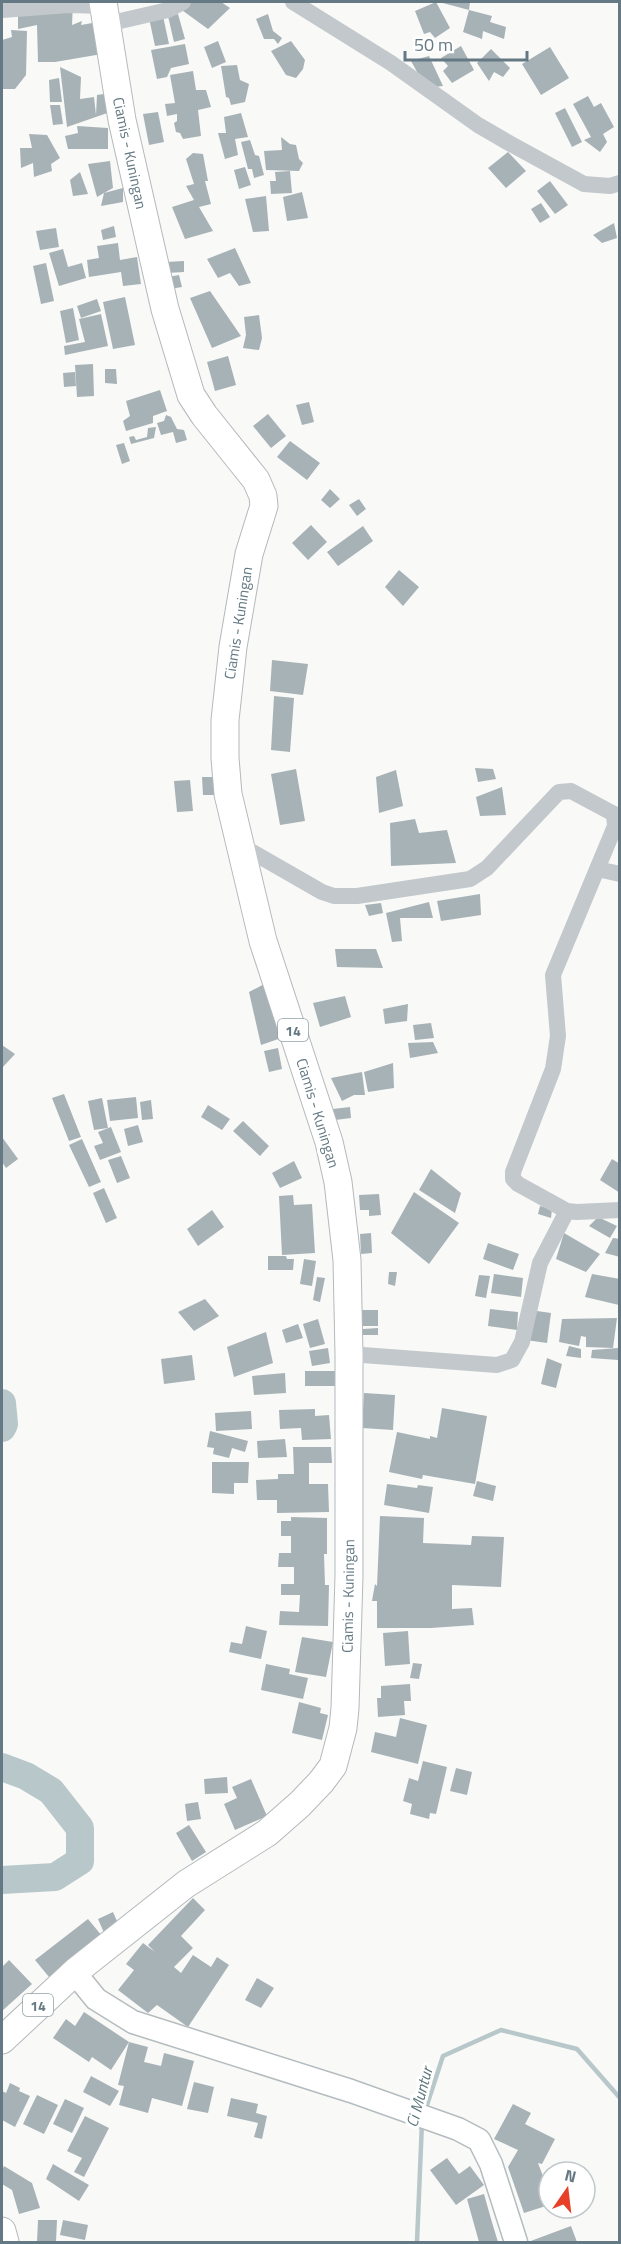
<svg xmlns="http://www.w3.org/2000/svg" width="621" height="2244" viewBox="0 0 621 2244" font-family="'Titillium Web',sans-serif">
<rect width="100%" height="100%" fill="#f9f9f7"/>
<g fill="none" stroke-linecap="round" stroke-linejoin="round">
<path stroke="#b8c7c9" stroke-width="4.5" d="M425,2111l18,-55 58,-26 76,19 43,49
M417,2242l5,-120"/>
<path stroke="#b8c7c9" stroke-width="28" d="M2,1403l2,21 -2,4
M2,1767l24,9 25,15 29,37v33l-25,16 -53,3"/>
</g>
<path fill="#a7b2b7" d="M73,2l-1,23 10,-4 -1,4 17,-3 4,32 -47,8h-17l-1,-37 -19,4v-26z
M187,2h34l9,6 -22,21 -29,-21z
M436,2l14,26 -15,10 -5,-6 -6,2 -9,-23z
M439,2h31l-1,8z
M469,10l23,6 -2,6 16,5 -2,12 -21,-8 -1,8 -19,-7z
M178,14l7,25 -11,3 -6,-26z
M268,14l5,17 9,7 -4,6 -4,-5h-10l-8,-20z
M163,16l6,28 -14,2 -6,-28z
M11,30l16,1 -1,44 -11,14h-13v-49l10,-3z
M218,41l8,21 -14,6 -8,-21z
M291,41l14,19 -2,9 -7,9 -10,-3 -15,-24z
M185,44l4,20 -18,4 -4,9 -10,2 -6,-29z
M461,46l13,24 -22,13 -9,-12 5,-5 -7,-8z
M550,47l19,31 -28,17 -19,-31z
M491,49l19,19 -7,9 -9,-5 -5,9 -12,-18z
M429,56l14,30 -17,2 -15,-27z
M237,65l3,15 9,4 -4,18 -14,3 -2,-7 -3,-1 -5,-31z
M60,67l21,10 -1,22 14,-2 2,18 1,-20 13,-2 3,18 -46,16z
M193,71l3,19h10l5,17 -13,3 3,26 -18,3 -3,-6 -4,-1 -2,-9 3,-2v-7l-10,2 -2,-12 10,-1 -5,-28z
M59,78l3,24h-12l-1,-22z
M588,96l6,11 7,-4 13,24 -11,7 4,8 -7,10 -16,-12 7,-3 -18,-33z
M50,105h10l3,19 -10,1z
M565,108l17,34 -10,5 -17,-34z
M158,112l6,30 -15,3 -6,-31z
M241,113l7,24 -13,2 3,16 -13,4 -7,-26h8l-2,-16z
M77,126l31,2v21h-40l-3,-13 13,-3z
M29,134l18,1 13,23 -9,6 1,7 -18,6 -1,-14 -12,5 -1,-20h12z
M281,137l9,7 6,1 3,14 4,4 -4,8 -33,-1 -2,-19 18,-1z
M250,140l5,15 4,1 5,19 -10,3 -2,-9h-4l-7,-27z
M508,152l18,19 -20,17 -18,-20z
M193,153l10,1 5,27h-3l6,23 -12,3 14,24 -28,8 -13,-32 22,-7 -8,-14 8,-2 -8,-25z
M110,161l3,27 -9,5 19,-5v14l-22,4 3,-13 -7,4 -9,-33z
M245,167l6,18 -12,4 -5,-19z
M290,171l2,22 -21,1 -1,-13h6l-1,-9z
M80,172l8,22 -15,2 -3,-16z
M550,181l18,24 -13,9 -18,-23z
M302,192l6,26 -21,3 -4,-24z
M266,196l3,35 -16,1 -8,-33z
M541,203l9,14 -10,6 -9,-14z
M614,223l3,15 -15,5 -9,-8z
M114,226l2,11 -13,3 -2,-10z
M56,228l3,19 -19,3 -4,-19z
M118,243l2,17 17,-3 4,27 -18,2 -2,-14 -32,5 -2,-17 12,-2 -2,-12z
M235,248l16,35 -12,3 -9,-13 -12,5 -11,-19z
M63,249l5,18 14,-4 4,15 -27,8 -10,-33z
M184,261v11l-17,1 -1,-11z
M46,263l8,38 -13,3 -8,-38z
M179,275l3,12 -12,2 -2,-12z
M210,291l31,45 -29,12 -22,-50z
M125,297l10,48 -22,4 -10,-47z
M97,299l4,12 -20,7 -4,-12z
M73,308l6,32 -13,3 -6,-32z
M101,314l7,32 -43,9 -1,-9 21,-4 -6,-23z
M259,315l3,23 -3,12 -16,-2 3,-13 -2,-18z
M228,356l8,29 -21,6 -8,-29z
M93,364l1,32 -17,1 -2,-32z
M105,369h11l1,15 -12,-1z
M75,372l1,14 -12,1 -1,-14z
M160,390l7,21 -14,5v7l-27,8 -3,-10 7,-5 -4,-15z
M309,402l5,20 -12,3 -6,-20z
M268,414l18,22 -15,12 -18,-22z
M166,415l5,2 6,12 7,1 3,10 -11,3 -3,-11 -12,3 -4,-12 7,-2z
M156,427l-2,11 -23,6 -2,-7 5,-1 2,4 11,-3 1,-9z
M290,441l30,22 -13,17 -30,-23z
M124,443l6,18 -8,3 -6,-19z
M330,489l10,10 -10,9 -9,-8z
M359,499l7,10 -9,7 -8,-11z
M311,525l16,17 -19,18 -16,-17z
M363,526l10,15 -35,25 -11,-14z
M399,570l20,17 -16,19 -18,-19z
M272,660l36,4 -5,31 -33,-4z
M274,696l20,2 -4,54 -19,-2z
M475,768l18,1 3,10 -18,3z
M296,769l9,52 -25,4 -9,-51z
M396,770l7,36 -24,7 -3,-36z
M202,777h12v18h-11z
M190,780l3,31 -16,1 -3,-31z
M502,787l4,28 -26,1 -4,-19z
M415,819l4,14 28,-3 9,33 -65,3 -1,-43z
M480,894l1,21 -40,6 -4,-20z
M429,902l4,16h-33l2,23 -10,1 -6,-29z
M381,903l2,10 -14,3 -4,-11z
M335,949h41l7,19 -46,-1z
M270,981l17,55 -26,9 -12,-53z
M345,996l6,21 -31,10 -7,-24z
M408,1004l-1,17 -22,3 -2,-15z
M431,1023l3,15 -19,2 -2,-15z
M433,1042l5,11 -28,5 -2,-15z
M2,1045l13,9 -13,14z
M278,1048l4,21 -13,3 -5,-21z
M393,1063l1,25 -26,4 -4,-20z
M362,1072l3,23h-11l-12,6 -11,-23z
M64,1094l17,43 -12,4 -17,-43z
M136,1097l2,21 -28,3 -3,-21z
M102,1098l6,30 -14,2 -6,-29z
M151,1100l2,19 -11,1 -2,-18z
M208,1105l22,14 -8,11 -21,-13z
M350,1107l1,11 -16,2 -2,-11z
M243,1121l26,25 -9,10 -27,-25z
M138,1125l5,17 -15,4 -4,-17z
M111,1127l10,25 -21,8 -6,-14 9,-3 -5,-11z
M2,1137l16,22 -12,9 -4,-6z
M82,1139l19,43 -12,5 -20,-42z
M121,1156l9,22 -13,5 -9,-23z
M612,1159l8,5v29l-20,-13z
M294,1161l8,17 -22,10 -8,-15z
M431,1169l30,24 -6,20 -36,-23z
M104,1188l13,30 -11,5 -13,-30z
M414,1192l45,31 -30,41 -38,-31z
M379,1194l2,21 -12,1v-6h-9l-1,-15z
M293,1195l1,10 18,-1 3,49 -33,2 -3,-59z
M540,1206l12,3 -1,9 -13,-4z
M212,1210l12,17 -26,19 -11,-17z
M598,1217l19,9 -7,12 -21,-12z
M371,1233l1,20 -11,1 -1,-20z
M564,1233l36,21 -14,18 -30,-13z
M613,1238l7,1v18l-15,-4z
M488,1243l31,11 -6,16 -30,-11z
M268,1256h18l1,3h7l-1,11h-25z
M304,1259l12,2 -4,25 -12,-2z
M389,1272h8l-2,14 -7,-2z
M494,1274l29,4 -2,19 -30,-4z
M592,1274l28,5 -1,26 -34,-8z
M479,1275l11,1 -4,22 -11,-2z
M317,1277l8,1 -5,24 -7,-2z
M205,1299l14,17 -25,15 -16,-19z
M490,1309l28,3 -1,18 -29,-4z
M359,1310h19v16h-19z
M530,1310l21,3 -4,30 -21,-3z
M617,1318l-4,30 -27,-1v-10l-5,-1 -2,10 -20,-4 3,-23z
M318,1319l7,25 -15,4 -7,-24z
M298,1324l5,14 -17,5 -4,-13z
M378,1328v7h-15v-6z
M266,1332l7,31 -39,14 -7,-30z
M569,1346l12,3v9l-15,-2z
M328,1348l2,15 -18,3 -3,-15z
M618,1348v12l-27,-2 1,-8z
M192,1355l3,25 -31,4 -3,-25z
M547,1358l15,6 -6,24 -15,-4z
M305,1371h31v15h-31z
M285,1373l1,20 -32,2 -2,-19z
M364,1393l31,2 -2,35 -31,-2z
M442,1408l45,8 -12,68 -52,-9 -1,4 -33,-7 8,-40 33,7v-3l7,2z
M315,1409v7l14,-1 2,24 -29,1 -1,-12 -21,1 -1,-19z
M251,1411l1,18 -36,2 -1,-18z
M210,1431l38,10 -3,11 -13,-4 -3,10 -16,-4 1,-6 -7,-1z
M285,1439l2,18 -29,1 -1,-17z
M293,1447h38l1,16h-23v21h19l1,28 -52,1v-13h-20l-1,-20 22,-1v-5h16z
M212,1462h37l-1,21h-14v11l-22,-1z
M477,1481l19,5 -3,15 -20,-5z
M387,1484l30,4 1,-3 15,2 -4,26 -45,-8z
M380,1516l44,2 -1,25 48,2 1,-9 32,1 -3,50 -49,-2v24l20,-1 2,17 -43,3h-54v-27h-5l3,-17 2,2z
M291,1517l36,1v36h-3l1,31h4l-1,41 -49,-1 1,-14 19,1 1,-17h-19v-11h13v-17h-16l1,-14h12v-17h-10v-15h10z
M246,1626l21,5 -6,28 -32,-7 2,-10 11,2z
M408,1631l2,33 -25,2 -2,-33z
M302,1637l31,5 -7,35 -31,-5z
M413,1663l9,1 -3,15 -9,-1z
M266,1664l24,5 -1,5 19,4 -5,21 -42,-9z
M410,1684l1,17h-7l1,14 -27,2 -1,-19h4v-12z
M299,1702l22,6 -1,5 8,2 -6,25 -30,-7z
M400,1718l27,7 -9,39 -47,-12 4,-20 21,5z
M423,1761l24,6 -11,47 -6,-1 -1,6 -19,-5 2,-10 -9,-3 6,-23 9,3z
M456,1768l16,4 -5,23 -17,-4z
M227,1777l1,16 -23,1 -1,-15z
M251,1779l16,37 -32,14 -11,-26 13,-6 -5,-11z
M198,1802l3,17 -14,2 -2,-17z
M189,1825l17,27 -14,9 -16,-28z
M193,1898l12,12 -24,26 12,12 -19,19 7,6 12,-18 18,12 6,-10 12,8 -41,62 -31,-22 -9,8 -30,-23 16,-20 -8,-6 17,-21 12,9 -7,-7z
M113,1912l7,16 -15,7 -7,-16z
M88,1919l14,17 -53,41 -14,-17z
M9,1960l23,24 -30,27v-44z
M257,1978l17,10 -13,20 -16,-8z
M84,2012l45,30 -18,28 -19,-13 -3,5 -36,-24 13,-19 9,7z
M129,2042l19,5 -4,15 17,4 3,-13 30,8 -12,45 -30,-8 -4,15 -29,-8 5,-19 -6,-1z
M91,2076l28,15 -9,15 -27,-14z
M194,2082l20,5 -6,26 -21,-4z
M10,2083l10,5 -1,3 11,5 -15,31 -13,-7v-29l4,2z
M37,2095l21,10 -14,29 -21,-10z
M231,2098l27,6 -2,9 11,3 -5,23 -8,-2 4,-14 -31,-7z
M65,2099l19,9 -12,25 -19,-9z
M513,2104l18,9 -6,11 30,15 -13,25 -4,-1 11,29v13l-25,8 -16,-46 10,-17 -24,-11z
M85,2116l24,12 -25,49 -10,-5 8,-14 -15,-7z
M447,2158l12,16 11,-8 14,19 -28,20 -26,-35z
M53,2164l36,21 -10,16 -33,-22z
M4,2166l28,17 8,25 -21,6 -7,-24 -10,-6v-14z
M484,2194l7,25 7,23h-19l-12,-43z
M38,2220h19l-1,22h-19z
M63,2220l25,5 -3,15 -25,-5z
M571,2226l6,16h-49z"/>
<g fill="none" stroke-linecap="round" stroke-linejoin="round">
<defs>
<path id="secondary" d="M76,1971l7,12 13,16 37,23 218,69 107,38 21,11 12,24 25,78"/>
<path id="trunk" d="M2,2040l74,-69 110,-87 81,-51 33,-29 21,-22 12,-16 10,-38 2,-20 4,-132v-222l-2,-94 -9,-78 -9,-40 -66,-201 -35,-147 -3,-36v-38l8,-73 16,-93 15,-48 -1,-10 -7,-16 -52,-65 -13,-20 -26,-86 -43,-189 -19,-118
M2,2231l3,11"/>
</defs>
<use href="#secondary" stroke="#b5bcc0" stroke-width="25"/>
<use href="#trunk" stroke="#b3b9bc" stroke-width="29"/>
<path stroke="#c2c8cb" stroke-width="16" d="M293,2l98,61 87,62 31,18 75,41 26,2 10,-3
M2,10l67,-5 35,1
M107,24l61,-14 15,-8
M240,845l82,47 12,4h23l113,-17 17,-11 68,-72 4,-4 12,-1 43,23 1,12 -62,149 5,61 -5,33 -40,103v7l5,5 49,27 10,1 43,-2
M597,869l23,5
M349,1354l148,11 15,-5 10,-18 18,-79 27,-52"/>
<use href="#secondary" stroke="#fff" stroke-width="22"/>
<use href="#trunk" stroke="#fff" stroke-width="27"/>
</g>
<g text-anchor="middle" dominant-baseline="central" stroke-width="6" stroke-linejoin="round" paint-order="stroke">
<g fill="#fff" stroke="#92a1a8" stroke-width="1.5">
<rect x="278" y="1019" width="30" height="22" rx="4.5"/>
<rect x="23" y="1994" width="30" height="22" rx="4.5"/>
</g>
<g font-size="14" font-weight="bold" fill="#647983">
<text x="293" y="1030">14</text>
<text x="38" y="2005">14</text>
</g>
<g font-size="15" fill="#647983" stroke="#fff">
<text transform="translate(130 153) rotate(78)">Ciamis - Kuningan</text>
<text transform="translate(238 623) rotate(-81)">Ciamis - Kuningan</text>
<text transform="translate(318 1113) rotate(73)">Ciamis - Kuningan</text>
<text transform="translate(348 1596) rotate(-89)">Ciamis - Kuningan</text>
</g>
<g font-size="16" font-style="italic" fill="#5e787c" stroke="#fff">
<text transform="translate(419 2097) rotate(-75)">Ci Muntur</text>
</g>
</g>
<rect width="621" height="2244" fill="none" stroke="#647983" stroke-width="6"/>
<g transform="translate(567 2190) rotate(14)"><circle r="28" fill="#ffffff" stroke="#c1c9cd" stroke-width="1.5"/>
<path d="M0-4.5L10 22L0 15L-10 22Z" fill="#e83f28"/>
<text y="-9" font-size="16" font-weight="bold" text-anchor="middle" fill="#647983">N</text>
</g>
<path d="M405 51v9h122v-9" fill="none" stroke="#647983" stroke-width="3"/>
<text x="414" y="51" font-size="18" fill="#647983" stroke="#ffffff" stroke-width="4.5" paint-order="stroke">50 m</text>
</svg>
